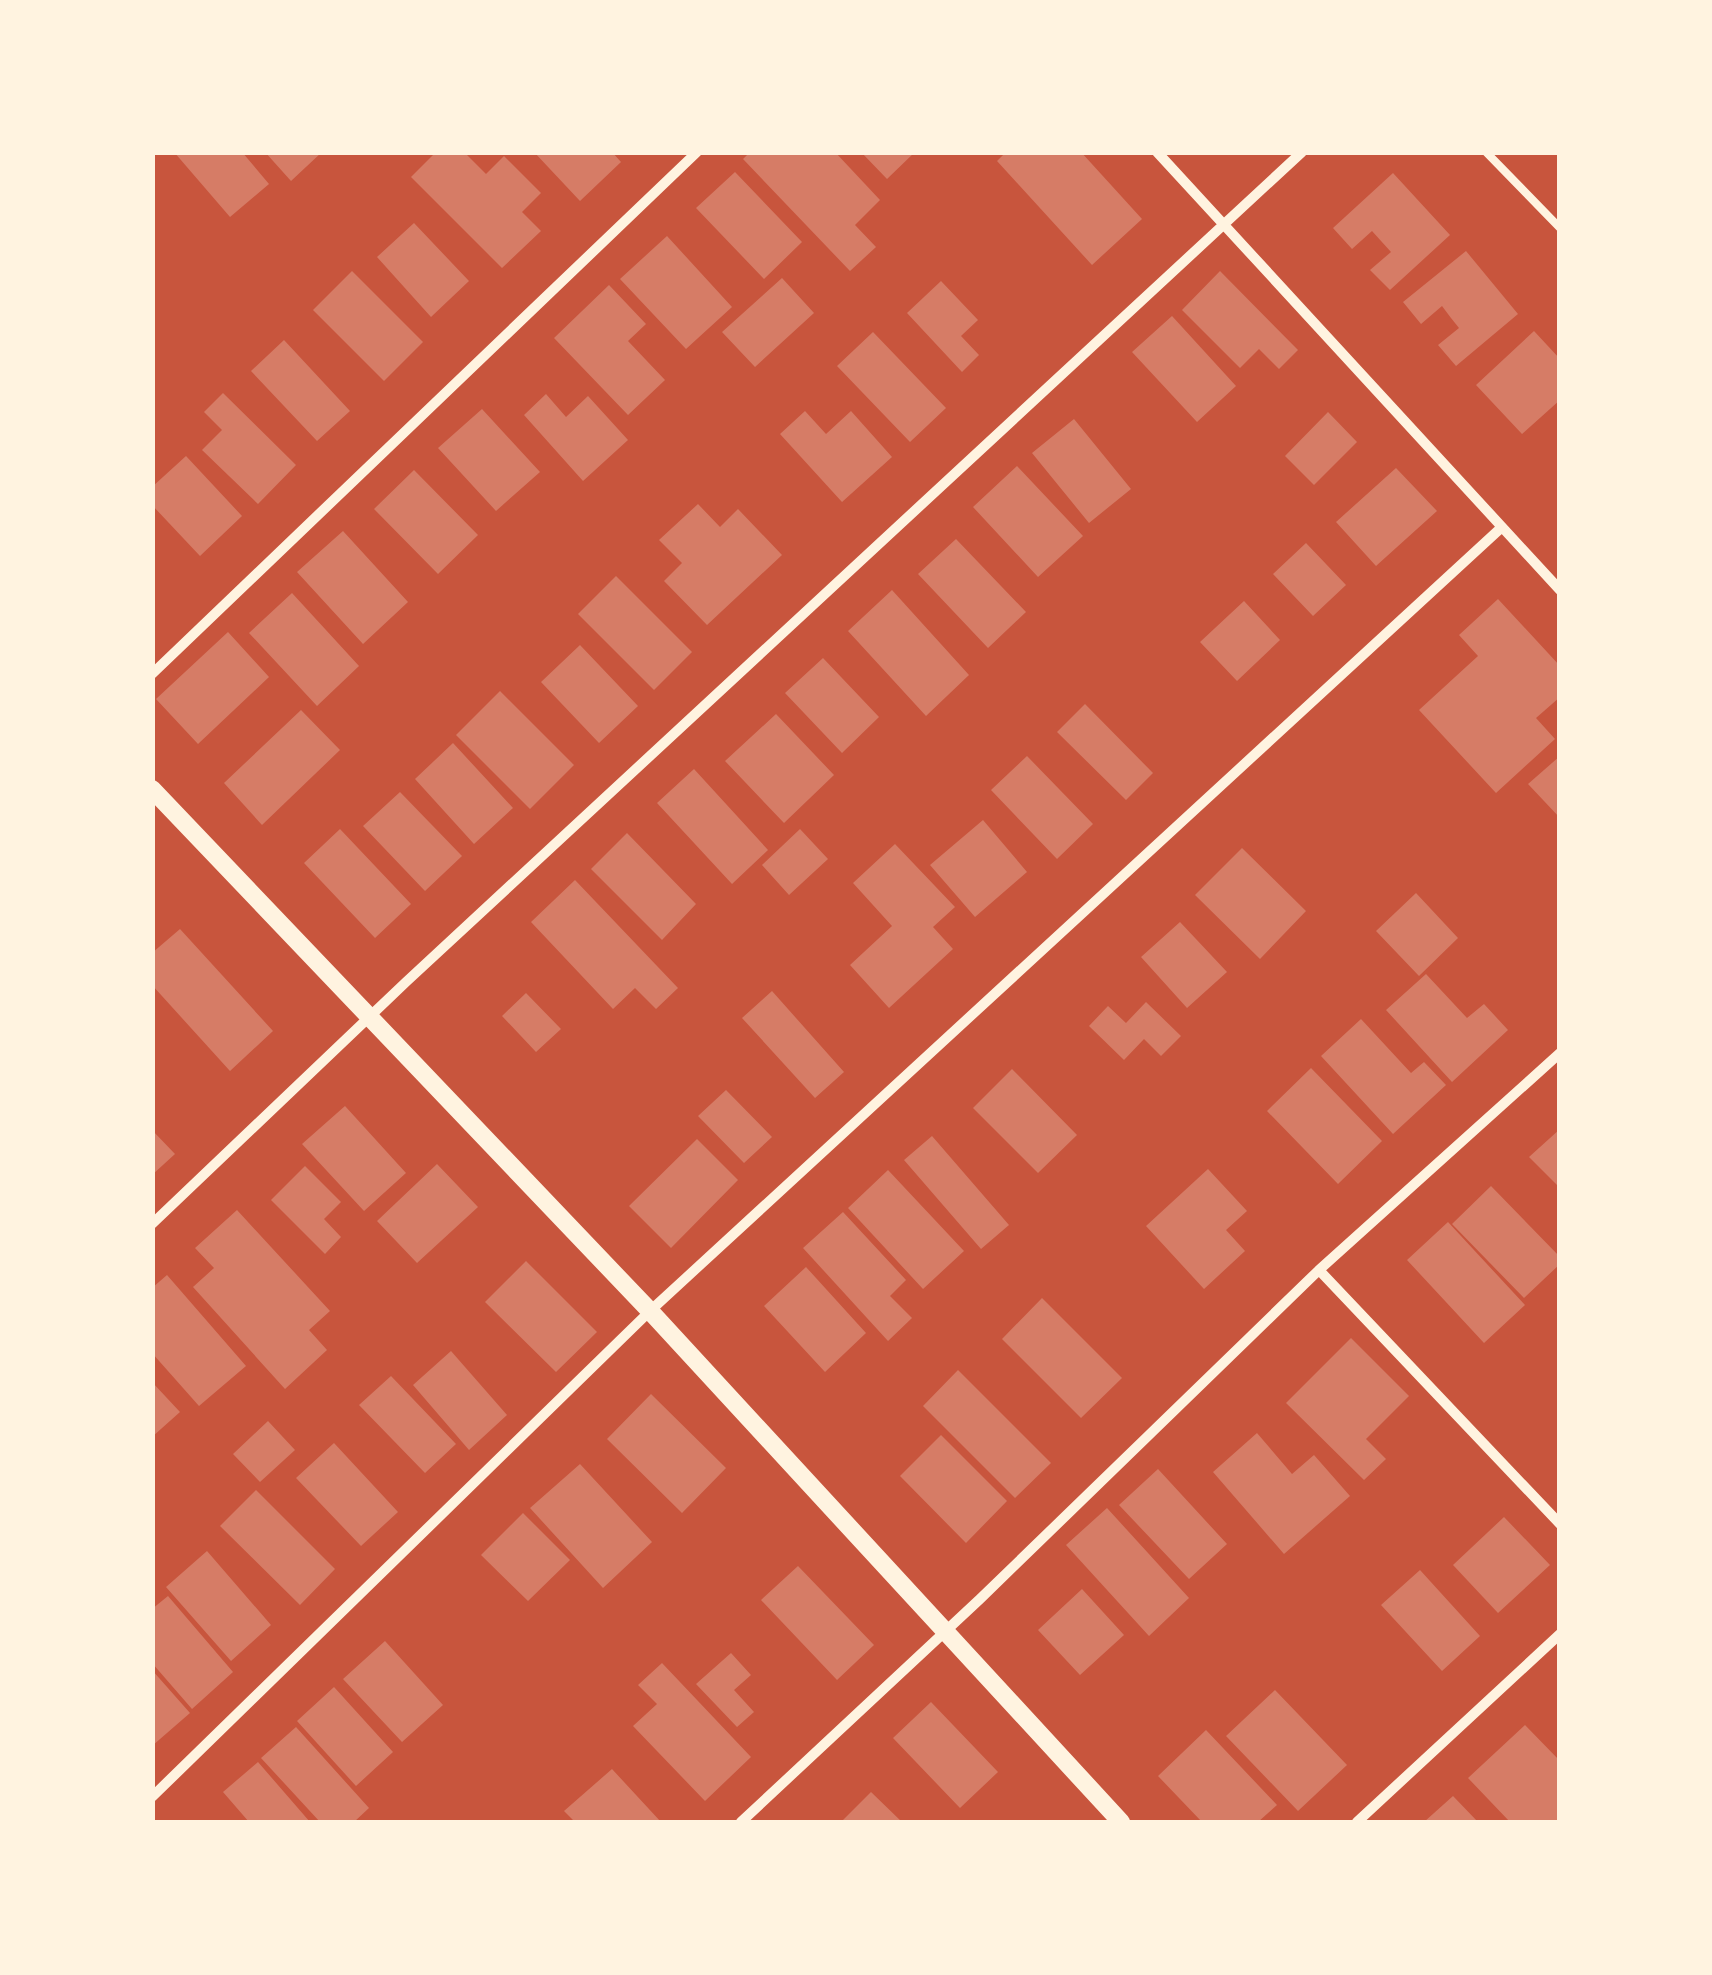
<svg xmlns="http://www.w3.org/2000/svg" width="1712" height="1975" viewBox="0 0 1712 1975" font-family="Signika,sans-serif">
<rect width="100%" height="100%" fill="#c8553d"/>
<path fill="#d67c66" d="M174,152h68l27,32 -39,33z
M265,152h57l-31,29z
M436,152h28l22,22 18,-18 37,37 -19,19 19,19 -39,37 -91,-91z
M534,152h78l9,10 -41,39z
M750,152h85l45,48 -25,25 21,22 -26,24 -107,-112z
M861,152h54l-28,27z
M1006,152h75l61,67 -50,46 -95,-104z
M735,172l67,70 -38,37 -68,-71z
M1393,173l57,62 -60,55 -20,-20 21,-18 -19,-21 -20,18 -19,-21z
M414,223l55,58 -38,36 -54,-60z
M667,236l65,71 -46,42 -66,-70z
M1466,251l52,63 -62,52 -18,-21 21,-17 -8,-10 -9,-12 -21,18 -18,-22z
M352,271l71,71 -39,39 -71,-71z
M1220,271l78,79 -19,19 -20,-20 -19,19 -58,-58z
M782,278l32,35 -59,54 -33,-35z
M941,281l37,39 -17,16 18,19 -17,17 -55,-59z
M609,285l37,39 -18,17 37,39 -37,35 -74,-77z
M1172,316l64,70 -39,36 -65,-70z
M1534,331l26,28v41l-38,34 -46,-49z
M873,332l73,76 -36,34 -73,-76z
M284,340l66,71 -33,30 -66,-70z
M223,393l73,72 -38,39 -56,-54 20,-20 -18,-18z
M546,394l20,23 22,-21 40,44 -45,41 -59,-66z
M482,409l58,63 -44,39 -58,-63z
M805,411l21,23 25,-23 41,46 -50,45 -62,-68z
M1328,412l29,30 -43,43 -29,-29z
M1074,419l57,70 -42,34 -57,-70z
M186,456l56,60 -42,40 -48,-51v-18z
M1017,466l66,70 -45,41 -65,-70z
M1396,468l41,43 -61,55 -40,-44z
M414,470l64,65 -40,39 -64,-65z
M698,504l22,23 18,-18 44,46 -75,70 -43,-44 18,-18 -23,-23z
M343,531l65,71 -45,42 -66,-72z
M956,539l70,73 -38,36 -70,-74z
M1306,543l40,42 -33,31 -40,-42z
M616,576l76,76 -38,38 -76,-76z
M892,590l77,85 -43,41 -78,-85z
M292,593l67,73 -42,40 -68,-73z
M1498,599l62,67v31l-24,21 19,21 -59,54 -77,-83 59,-54 -19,-21z
M1244,601l36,39 -43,41 -37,-39z
M228,632l41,45 -71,67 -42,-45z
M580,645l58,61 -39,37 -58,-61z
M823,658l56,59 -37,36 -57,-60z
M500,691l74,74 -44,44 -74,-74z
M1085,704l68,69 -27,27 -69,-68z
M301,710l39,40 -78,75 -38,-42z
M776,714l58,61 -50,48 -59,-62z
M453,743l60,65 -39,36 -59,-65z
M1027,756l66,68 -36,35 -66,-69z
M1560,756v62l-32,-34z
M694,769l74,81 -36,34 -75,-81z
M400,792l62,64 -37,35 -62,-65z
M983,820l44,52 -52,45 -45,-52z
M340,829l71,75 -36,34 -71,-75z
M800,829l28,30 -39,36 -27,-30z
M627,833l69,71 -34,36 -71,-71z
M895,844l60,63 -22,20 20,22 -64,59 -39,-43 42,-39 -39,-43z
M1242,848l64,63 -46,48 -65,-64z
M575,880l103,108 -22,21 -21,-21 -22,21 -82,-87z
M1416,893l42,45 -39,38 -43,-45z
M1180,922l47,50 -40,36 -46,-51z
M180,929l93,102 -43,40 -78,-86v-32z
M1426,974l41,44 17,-14 24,26 -56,52 -66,-72z
M772,991l72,81 -29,26 -73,-80z
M526,993l35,36 -25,23 -34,-36z
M1146,1002l35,34 -20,20 -17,-17 -20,21 -35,-34 19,-20 18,17z
M1361,1019l50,54 13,-11 22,23 -53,49 -72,-78z
M1311,1068l71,73 -44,43 -71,-73z
M1012,1069l65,66 -39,38 -65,-65z
M726,1090l46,47 -28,26 -46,-47z
M345,1106l61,67 -42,38 -62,-67z
M1560,1129v59l-31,-31z
M152,1130l23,24 -23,21z
M932,1136l77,89 -28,24 -77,-89z
M697,1139l41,41 -67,68 -42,-42z
M437,1164l41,43 -61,56 -40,-42z
M305,1166l36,36 -17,17 17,18 -16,17 -54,-54z
M1208,1169l39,42 -21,19 19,21 -41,38 -58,-63z
M888,1170l76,81 -41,38 -75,-81z
M1491,1186l69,71v7l-36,34 -72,-74z
M237,1210l93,101 -21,19 18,20 -42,39 -92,-102 21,-19 -19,-20z
M843,1212l63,68 -16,16 22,22 -24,23 -85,-93z
M1448,1222l77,83 -41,38 -77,-83z
M526,1261l71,71 -41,40 -71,-70z
M806,1267l60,66 -41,39 -61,-66z
M167,1275l79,91 -47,40 -47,-53v-65z
M1042,1298l80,80 -41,40 -79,-79z
M1351,1338l58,58 -43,43 20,20 -22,21 -78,-77z
M451,1351l56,64 -38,35 -56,-65z
M958,1370l93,93 -36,35 -92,-92z
M391,1376l65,68 -31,29 -66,-68z
M152,1382l28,30 -28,25z
M651,1394l75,74 -44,45 -75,-74z
M268,1421l27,29 -35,32 -27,-28z
M1257,1433l35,41 22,-19 36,41 -66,58 -71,-82z
M941,1435l66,66 -41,42 -66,-67z
M334,1443l64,69 -37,34 -65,-68z
M580,1464l72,78 -49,46 -73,-80z
M1158,1469l69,75 -38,35 -70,-74z
M256,1490l79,79 -35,36 -80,-79z
M1107,1508l82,90 -40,38 -83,-91z
M523,1513l47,47 -42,41 -47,-46z
M1504,1517l46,48 -52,48 -45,-48z
M207,1551l64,74 -40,36 -65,-74z
M798,1566l76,79 -37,35 -76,-80z
M1420,1570l60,66 -38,35 -61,-66z
M1082,1589l42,46 -44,40 -42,-45z
M168,1596l65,76 -41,37 -40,-46v-54z
M385,1641l58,64 -41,37 -59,-63z
M731,1653l20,22 -17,15 20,22 -17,15 -41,-43z
M662,1663l89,94 -46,44 -72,-75 24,-22 -19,-19z
M152,1670l38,43 -38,33z
M334,1687l59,65 -37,34 -59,-65z
M1275,1690l72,75 -49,46 -72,-75z
M931,1702l67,70 -38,36 -67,-70z
M1525,1725l35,36v61h-50l-42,-44z
M296,1727l73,81 -15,14h-34l-59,-64z
M1206,1730l71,75 -19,17h-56l-44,-46z
M258,1762l52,60h-61l-26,-30z
M612,1769l49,53h-86l-11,-11z
M871,1792l31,30h-61z
M1453,1796l25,26h-54z"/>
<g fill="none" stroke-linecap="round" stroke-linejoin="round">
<path stroke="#fff3e0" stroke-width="8" d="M1486,152l74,76"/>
<path stroke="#fff3e0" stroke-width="10" d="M1157,152l403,438
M152,674l545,-522
M152,1224l254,-242 896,-830
M1319,1270l241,254
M152,1797l498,-486 852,-784
M741,1822l239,-223 339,-329 241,-217
M1357,1822l203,-188"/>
<path stroke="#fff3e0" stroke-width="18" d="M152,789l498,522 471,511"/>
</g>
<rect width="1712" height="1975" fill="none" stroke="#fff3e0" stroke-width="310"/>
</svg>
